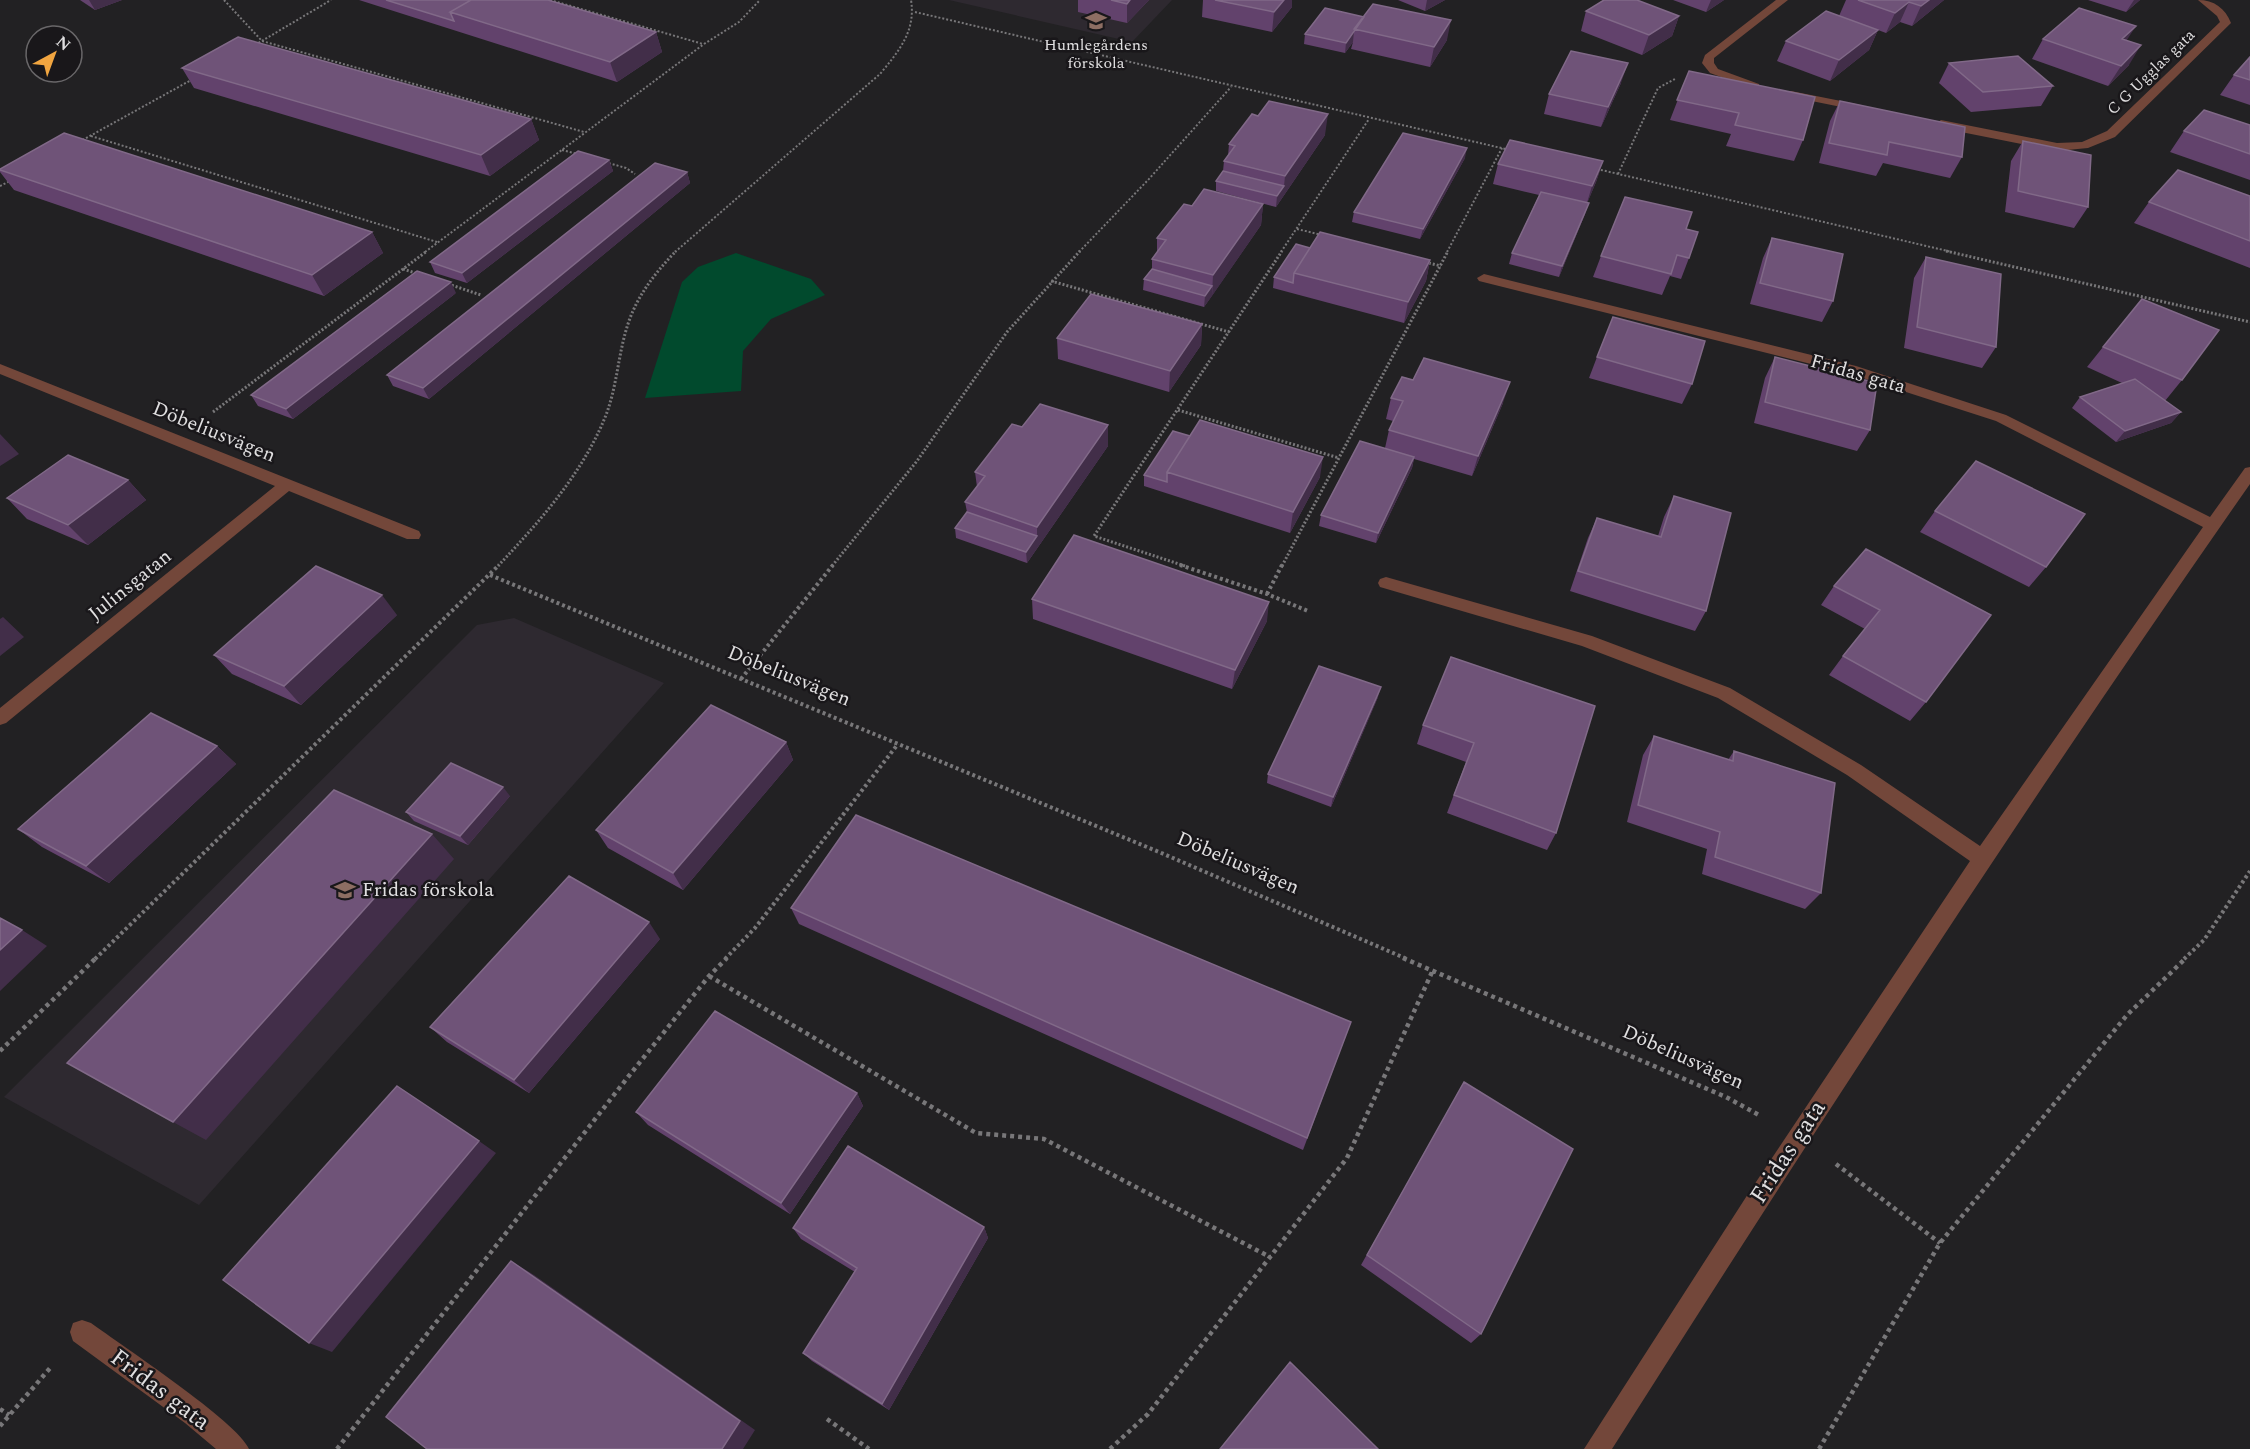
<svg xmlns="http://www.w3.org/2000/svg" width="2250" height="1449" viewBox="0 0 2250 1449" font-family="Spectral,serif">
<rect width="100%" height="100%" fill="#222123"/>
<path fill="#2e2930" d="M949,0h223l-40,42z
M514,618l150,65 -465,522 -195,-108 473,-472z"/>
<path fill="#014a2d" d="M736,253l75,26 14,16 -54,24 -28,32 -2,40 -96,7 37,-116 16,-15z"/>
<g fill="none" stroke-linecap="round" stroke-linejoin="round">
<path stroke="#787779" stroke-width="2" stroke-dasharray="2 2" stroke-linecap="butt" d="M224,0l38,41 322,91
M550,0l153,44
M915,12l595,138
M255,45l76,-45
M91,136l346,106
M79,142l114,-63
M562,150l16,4
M605,162l21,6 9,6
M1597,169l355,83
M1618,174l40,-86 17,-9
M0,186l10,-5
M1297,229l25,6
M425,252l279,-208 35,-22 21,-22
M675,252l205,-178c19,-23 36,-43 31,-74
M1079,252l69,-72 83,-93
M1281,252l88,-133
M1447,252l55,-104"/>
<path stroke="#787779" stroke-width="3" stroke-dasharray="2 2" stroke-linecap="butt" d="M1946,251l304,71
M1425,262l16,4
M403,269l15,5
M1051,281l178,51
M448,284l33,11
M1178,410l161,48
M213,412l214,-161
M498,566c42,-45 85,-93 108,-151 11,-29 12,-59 21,-88 9,-30 28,-54 49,-76
M832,566l85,-105 90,-129 73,-81
M1185,566l-91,-30 188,-285
M1282,566l166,-315"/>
<path stroke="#787779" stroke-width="4" stroke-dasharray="3 3" stroke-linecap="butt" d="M1180,565l87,29 41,17
M490,575l669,277 248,107
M1267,594l15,-29
M741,679l92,-114
M95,959l404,-394
M725,959l30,-31 143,-184
M2184,959l20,-19 46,-69"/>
<path stroke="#787779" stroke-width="4.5" stroke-dasharray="4 4" stroke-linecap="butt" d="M1403,958l323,139 33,18
M709,976l267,157 68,6 226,118
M0,1051l96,-93
M1836,1164l104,79
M0,1409l9,6
M827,1419l42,30
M0,1426l51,-59
M337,1449l291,-372 81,-101 18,-18
M1110,1449l38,-35 199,-256 86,-188
M1819,1449l121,-206 187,-228 59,-57"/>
<path fill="#73473a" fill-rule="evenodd" d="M1776,0h12l-74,58v5l4,6 41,15v4h-8l-41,-15 -8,-10 3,-8z
M2198,0c16,0 27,8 33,23l-116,114 -27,11 -31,3 -116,-23 -6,-4 6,-4 116,23 25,-1 25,-11 113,-109 -3,-6z
M1791,91l70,14 6,3 -6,3 -74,-15v-4z
M1484,274l372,92 150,49 204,102 35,-49 5,-1v17c-221,316 -431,639 -638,965h-28l164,-255 222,-333 -123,-86 -129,-77 -136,-52 -202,-59 -2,-4 2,-4 6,-2 206,59 138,52 131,77 119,81 223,-319 -207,-106 -149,-48 -368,-92 -2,-3z
M0,364l419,167 2,4 -2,4h-12l-118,-48 -283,232 -6,2v-17l275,-222 -275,-112z
M82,1320l9,3c30,22 147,99 158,126h-33l-31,-26 -112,-82 -3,-9 3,-9z"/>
</g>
<path fill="#62426c" d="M80,0h42l-27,10z
M359,0h189l108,32 6,20 -45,30z
M1078,0h71l-22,23 -49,-11z
M1203,0h89v7l-20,25 -70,-15z
M1398,0h47l-20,11z
M1673,0h51l-18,12z
M1846,0h98l-32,26 -12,-4 -14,11 -8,-3 -9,20 -39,31 -53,-20 9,-20 53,-25z
M2088,0h52l-14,12z
M1325,8l122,32 -17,27 -79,-18 2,-7 -8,11 -41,-9 1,-10z
M1586,11l93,5 -7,20 -30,19 -61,-24z
M2043,39l83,1 3,25 -21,21 -76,-27z
M2250,57v48l-30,-10 14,-20z
M1949,63l104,23 -12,20 -70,6 -32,-29z
M182,68l349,51 8,21 -49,36 -296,-88z
M1689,71l114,69 -9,21 -68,-15 5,-12 -61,-14z
M1621,83l-20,44 -57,-13 5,-20z
M1840,101l122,56 -12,21 -67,-15 -7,13 -57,-13 11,-42z
M2250,125v55l-80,-28 14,-21z
M1325,135l-49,72 -60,-16v-10l7,-10 1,-10 4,-5 1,-12z
M2023,141l65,66 -14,21 -69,-16 6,-51z
M1465,158l-45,81 -68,-17 2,-10z
M609,160l4,11 -146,112 -32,-10 -5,-11z
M1603,161l-7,21 -9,21 -2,11 -26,63 -50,-13 3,-11 27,-58 -46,-11 5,-20z
M0,169l372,63 11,21 -59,43 -310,-106 -14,-18z
M687,172l3,11 -261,216 -36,-13 -6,-11z
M2250,196v72l-116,-45 15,-21z
M1263,204l-2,21 -57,82 -61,-17 1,-11 8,-10v-10l5,-7v-14l35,-32z
M1686,229l3,29 -8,21 -11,-3 -8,19 -69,-18 8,-21z
M1772,238l61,63 -11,21 -72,-18 13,-46z
M1310,248l120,12 -4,21 -22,42 -131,-35 1,-11z
M1926,257l70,90 -14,21 -78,-20 10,-70z
M456,293l-163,126 -35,-13 -7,-11z
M1202,324l-1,21 -32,47 -111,-33 -1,-21z
M2103,347l79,33 -17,21 16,11 -10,11 -55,19 -44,-34 8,-11 42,-14 -35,-16z
M1597,357l95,27 -10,20 -93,-26z
M1775,357l95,73 -13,21 -103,-28 11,-45z
M1391,398l112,5 -31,73 -58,-17 -2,9 -36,75 -57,-17 2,-11 64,-67 4,-18 4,-9 -7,-2z
M1108,425v21l-81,117 -71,-25 -1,-10 12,-16 -2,-10 12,-15 -2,-15 47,-45z
M1173,431l147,46 -30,56 -146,-47v-11z
M128,480l18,20 -58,45 -61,-26 -20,-21z
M1674,496l32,115 -11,20 -125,-40 18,-53 9,-20 61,18 6,-19z
M1935,511l111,56 -17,20 -109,-55z
M1866,549l60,153 -16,19 -81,-46 14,-19 22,-27 -44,-24 13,-19z
M1032,599l235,22 -35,68 -199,-70z
M397,615l-96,90 -69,-31 -18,-19z
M1451,657l105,176 -9,17 -100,-37 19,-51 -49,-18 6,-19z
M1378,697l-47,110 -64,-24 1,-9z
M1654,736l74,24 6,-9 87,142 -16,16 -103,-35 5,-25 -80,-27 16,-67z
M786,742l7,18 -110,130 -75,-42 -12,-18z
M217,746l19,18 -127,119 -67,-36 -24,-18z
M510,796l-42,49 -54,-24 -8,-9z
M791,908l560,114 -48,128 -504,-226z
M660,939l-131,154 -82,-51 -17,-15z
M1464,1082l17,252 -10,9 -110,-78z
M857,1093l6,13 -73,108 -142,-89 -12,-13z
M984,1227l4,11 -99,172 -77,-49 -9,-8 52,-81 -54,-33 -8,-11z"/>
<path fill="#422e49" d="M89,0h33l-27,10z
M1130,0h19l-22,23v-19z
M1284,0h8v7l-20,25 2,-20z
M1427,0h18l-20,11z
M1711,0h13l-18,12z
M1929,0h15l-32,26 9,-20z
M2134,0h6l-14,12z
M1909,2l-9,20 -14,11 9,-20z
M1679,16l-7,20 -30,19 7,-20z
M1451,20l-4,20 -17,27 4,-20z
M2136,26l-13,20 -1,-7z
M1878,30l-9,20 -39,31 9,-21z
M1354,31l-1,11 -8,11 1,-10z
M656,32l6,20 -45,30 -7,-20z
M2141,45l-12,20 -21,21 13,-20z
M1628,63l-7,20 -20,44 7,-20z
M1328,114l-3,21 -49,72 1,-11 7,-10 1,-10z
M531,119l8,21 -49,36 -9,-21z
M1467,148l-2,10 -45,81 3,-10z
M609,160l4,11 -146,112 -5,-10z
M1603,161l-7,21 -10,24 6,-20z
M687,172l3,11 -261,216 -6,-11z
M1589,203l-4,11 -26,63 3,-11z
M1263,204l-2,21 -49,71 1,-21z
M372,232l11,21 -59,43 -12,-21z
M1430,260l-4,21 -22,42 4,-21z
M451,282l5,11 -163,126 -7,-10z
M1212,286v10l-8,11 1,-11z
M1202,324l-1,21 -32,47 1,-21z
M1510,382l-7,21 -31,73 6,-20z
M2181,412l-10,11 -55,19 9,-11z
M1108,425v21l-81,117 -1,-11 11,-16v-9z
M0,434l19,20 -19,12z
M1323,457l-3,20 -30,56 3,-21z
M1414,457l-2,11 -36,75 2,-10z
M128,480l18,20 -58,45 -20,-20z
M382,595l15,20 -96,90 -17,-19z
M1269,602l-2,19 -35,68 3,-19z
M3,617l21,20 -24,19v-37z
M1381,687l-3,10 -47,110 2,-10z
M786,742l7,18 -110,130 -10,-17z
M217,746l19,18 -127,119 -23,-17z
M503,787l7,9 -42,49 -8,-9z
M432,834l22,25 -248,281 -33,-18z
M649,922l11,17 -131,154 -15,-13z
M22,930l25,16 -47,45v-41z
M857,1093l6,13 -73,108 -9,-11z
M479,1141l17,12 -164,199 -23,-9z
M984,1227l4,11 -99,172 -7,-6z
M511,1261l23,14 221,155 -12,19h-21z"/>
<path fill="#6f5378" stroke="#816988" stroke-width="1.5" d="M386,0h85l-21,12 4,9z
M471,0h77l108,32 -46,30 -160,-50z
M1111,0h19l-3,4z
M1215,0h69l-10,12z
M1604,0h33l42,16 -30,19 -63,-24z
M1858,0h71l-8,6 -12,-4 -14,11z
M1373,4l78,16 -17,27 -80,-18z
M1325,8l39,9 -18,26 -41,-9z
M2079,8l57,18 -14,13 19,6 -20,21 -78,-27z
M1826,11l52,19 -39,30 -53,-19z
M238,37l293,82 -50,36 -299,-87z
M1571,51l57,12 -20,44 -59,-13z
M2018,56l35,30 -70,6 -34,-29z
M2250,57v23l-16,-5z
M1689,71l126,26 -12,43 -68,-15 4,-12 -62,-13z
M1269,101l59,13 -43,62 -61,-15 11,-15 -6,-2 23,-30 6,2z
M1840,101l125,26 -3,30 -73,-15 -2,13 -58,-12z
M2204,110l46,15v29l-66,-23z
M64,133l308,99 -60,43 -312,-105v-1z
M1403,133l64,15 -44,81 -69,-17z
M1510,140l93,21 -11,25 -94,-22z
M2023,141l68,14 -3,52 -70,-16z
M578,151l31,9 -147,113 -32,-11z
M655,163l32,9 -264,216 -36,-13z
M2178,170l72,26v45l-101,-39z
M1223,171l61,15 -7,10 -61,-15z
M1204,189l59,15 -50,71 -61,-16 14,-19 -9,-2 27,-34 8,2z
M1541,192l48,11 -27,63 -50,-13z
M1625,197l67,15 -6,17 12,3 -9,26 -12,-3 -6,19 -70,-18z
M1320,232l110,28 -22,42 -114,-29z
M1772,238l71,16 -10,47 -73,-18z
M1296,244l14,4 -16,25 -1,10 -19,-6z
M1926,257l75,17 -5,73 -79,-20z
M1152,269l60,17 -7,10 -61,-17z
M417,271l34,11 -165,127 -35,-14z
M1091,294l111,30 -32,47 -113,-33z
M2142,299l77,31 -37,50 -79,-33z
M1613,317l92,24 -13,43 -95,-27z
M1775,357l102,26 -7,47 -105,-28z
M1424,358l86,24 -32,74 -89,-26 14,-29 -12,-3 11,-21 11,3z
M2135,379l46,33 -56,19 -45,-34z
M1040,404l68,21 -71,102 -72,-25 20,-26 -10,-4 37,-48 10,3z
M1200,420l123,37 -30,55 -126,-40z
M1173,431l17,5 -23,36v10l-23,-7z
M1360,441l54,16 -36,76 -57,-18z
M68,455l60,25 -60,45 -61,-27z
M1976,461l109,53 -39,53 -111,-56z
M1674,496l57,17 -25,98 -128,-40 19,-53 64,19z
M967,512l70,24 -11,16 -71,-24z
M1074,535l195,67 -34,68 -203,-71z
M1866,549l125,66 -65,87 -83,-46 37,-46 -46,-24z
M316,566l66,29 -98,91 -70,-31z
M1451,657l144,49 -39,127 -102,-38 20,-52 -51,-18z
M1319,666l62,21 -48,110 -65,-23z
M711,705l75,37 -113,131 -77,-43z
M151,713l66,33 -131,120 -68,-37z
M1654,736l79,25 1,-10 101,32 -14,110 -106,-36 5,-25 -82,-27z
M451,763l52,24 -43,49 -54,-24z
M334,790l98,44 -259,288 -106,-59z
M856,815l495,207 -44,116 -516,-230z
M569,876l80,46 -135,158 -84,-53z
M0,918l22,12 -22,20z
M715,1011l142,82 -76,110 -145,-91z
M1464,1082l109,67 -92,185 -114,-79z
M397,1086l82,55 -170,202 -86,-63z
M848,1146l136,81 -102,177 -79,-51 54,-85 -64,-40z
M511,1261l229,160 -18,28h-295l-41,-32z
M1290,1362l88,87h-158z"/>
<defs>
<symbol id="school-bare" viewBox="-9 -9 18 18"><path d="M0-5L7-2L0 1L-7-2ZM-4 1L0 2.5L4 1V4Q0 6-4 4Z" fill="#8d6e63" stroke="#19171a" stroke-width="2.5" paint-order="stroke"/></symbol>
</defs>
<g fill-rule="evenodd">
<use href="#school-bare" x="1081" y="6" width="30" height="30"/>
<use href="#school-bare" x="330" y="875" width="30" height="30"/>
</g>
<g text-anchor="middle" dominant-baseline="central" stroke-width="5" stroke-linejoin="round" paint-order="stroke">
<g font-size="16" fill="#e0dfe0" stroke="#19171a">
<text x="1096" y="45">Humlegårdens<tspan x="1096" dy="18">förskola</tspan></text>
</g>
<g font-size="16" fill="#e0dfe0" stroke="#19171a">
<text transform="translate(2151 72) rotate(-44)">C G Ugglas gata</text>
</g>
<g font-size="20" fill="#e0dfe0" stroke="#19171a">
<text transform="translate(1858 374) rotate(16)">Fridas gata</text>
<text transform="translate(214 432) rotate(22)">Döbeliusvägen</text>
<text transform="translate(130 585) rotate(-39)">Julinsgatan</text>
<text transform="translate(789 676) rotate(22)">Döbeliusvägen</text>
<text transform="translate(1238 863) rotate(23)">Döbeliusvägen</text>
<text transform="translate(1683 1057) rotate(24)">Döbeliusvägen</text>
</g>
<g font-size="20" fill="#e0dfe0" stroke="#19171a" text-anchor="start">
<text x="362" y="890">Fridas förskola</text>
</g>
<g font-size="24" fill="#e0dfe0" stroke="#19171a">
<text transform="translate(1788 1152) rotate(-57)">Fridas gata</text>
<text transform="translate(160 1390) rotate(37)">Fridas gata</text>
</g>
</g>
<g transform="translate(54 54) rotate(41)"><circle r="28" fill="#19171a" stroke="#696769" stroke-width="1.5"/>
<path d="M0-4.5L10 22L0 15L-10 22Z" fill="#f1a540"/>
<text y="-9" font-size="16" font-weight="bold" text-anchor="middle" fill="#e0dfe0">N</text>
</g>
</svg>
